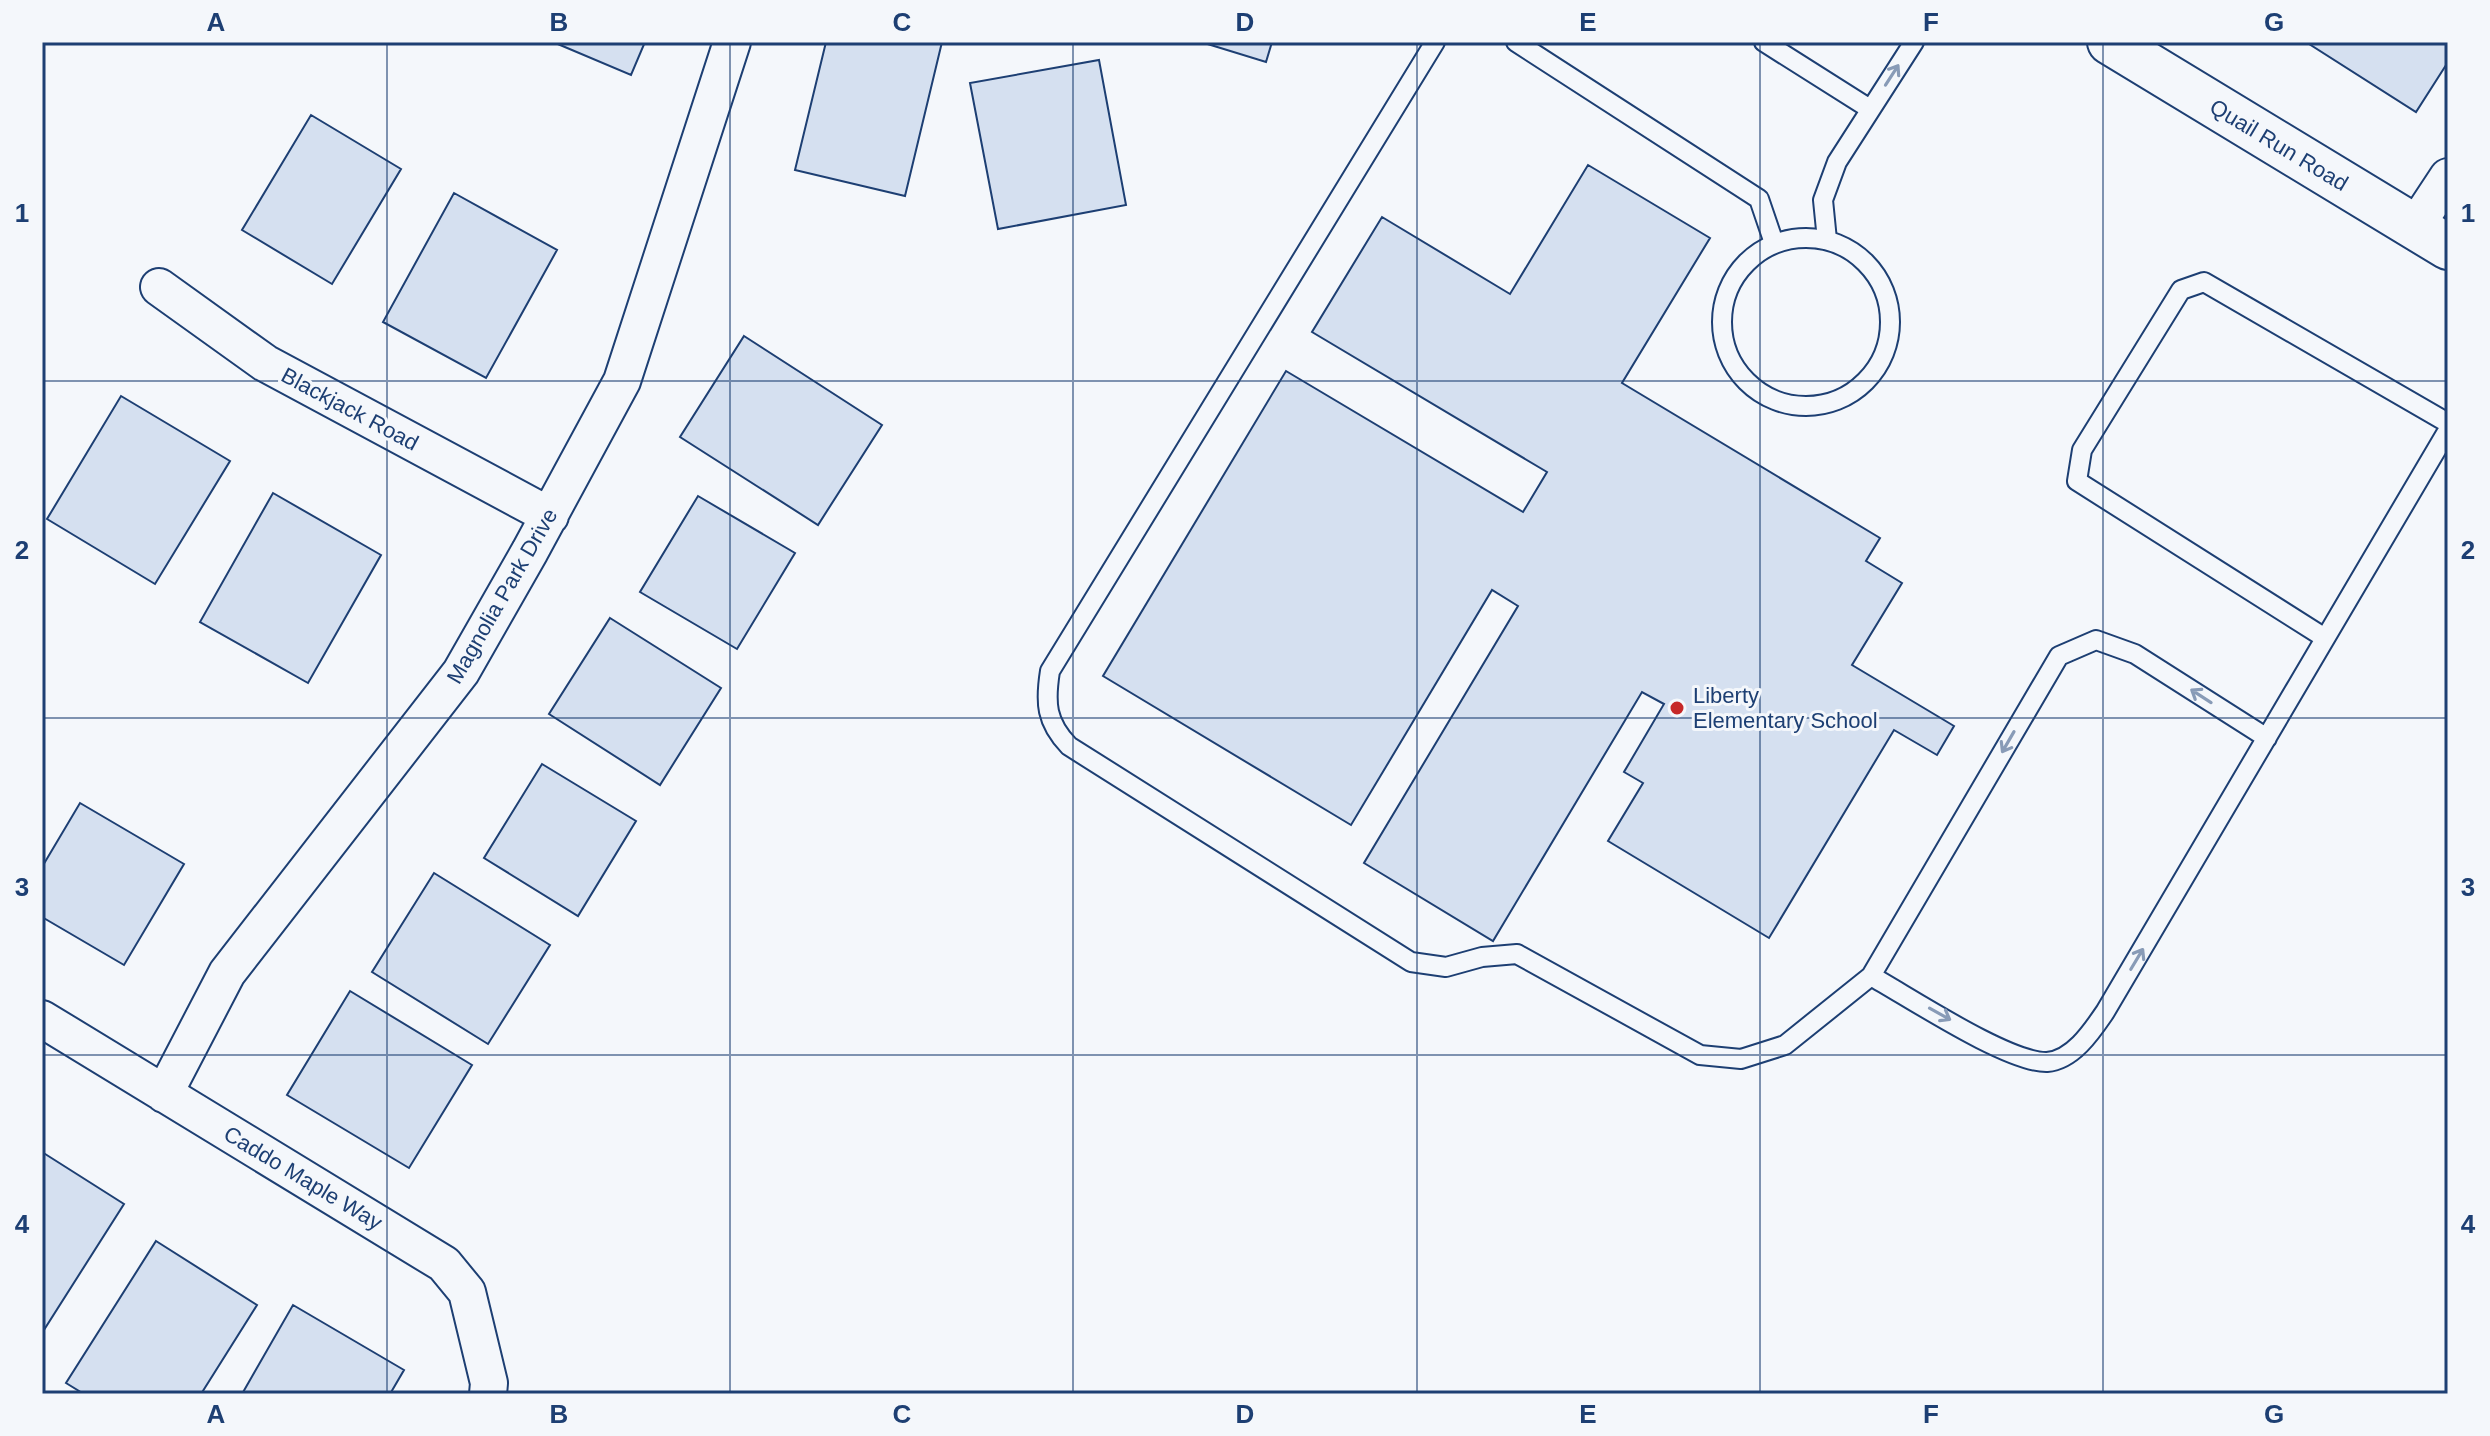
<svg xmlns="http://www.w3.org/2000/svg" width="2490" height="1436" viewBox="0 0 2490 1436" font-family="Arial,sans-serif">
<rect width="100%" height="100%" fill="#f4f7fb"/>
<path fill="#d5e0f0" stroke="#1d3f73" stroke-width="2" d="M553,42h92l-14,33z
M826,42h116l-37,154 -110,-26z
M1201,42h71l-6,20z
M2306,42h142v20l-32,50z
M1099,60l27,145 -128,24 -28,-146z
M311,115l90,54 -69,115 -90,-54z
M1588,165l122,73 -88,145 258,155 -14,23 36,22 -50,82 102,61 -17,29 -43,-25 -125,208 -161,-97 35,-58 -19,-11 40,-68 -22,-12 -149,249 -129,-78 154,-257 -26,-16 -141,235 -248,-149 183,-305 237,141 24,-40 -235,-140 70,-115 128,77z
M454,193l103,57 -71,128 -103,-56z
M744,336l138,89 -64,100 -138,-88z
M121,396l109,65 -75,123 -108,-65z
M273,493l108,62 -73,128 -108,-61z
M698,496l97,57 -58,96 -97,-57z
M610,618l111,70 -61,97 -111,-71z
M542,764l94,57 -58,95 -94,-58z
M80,803l104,61 -60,101 -82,-48v-50z
M434,873l116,72 -62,99 -116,-72z
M350,991l122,74 -63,103 -122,-73z
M42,1152l82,52 -82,129z
M156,1241l101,64 -56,89h-117l-18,-11z
M293,1305l111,65 -14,24h-148z"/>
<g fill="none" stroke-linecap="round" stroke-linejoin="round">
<defs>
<path id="service" d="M1435,42l-385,629c-5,32 -4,51 19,75l342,216 35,5 36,-10 35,-3 183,101 41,4 44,-14 86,-69 188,-320 37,-16 39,14 132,84
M1516,42l243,157 15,44
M1764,42l106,67
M1722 322a84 84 0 1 1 168 0a84 84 0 1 1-168 0Z
M1827,240l-4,-40 14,-38 77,-120
M2325,638l-248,-157 5,-31 99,-160 23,-8 244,141
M1871,976c38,21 137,87 176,86 26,-2 45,-31 58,-50l343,-582"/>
<path id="minor" d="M2415,227l33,-50
M159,287l106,76 285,153
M42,1019l402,245 23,28 22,91 -1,11
M164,1094l63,-121 234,-301 69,-121 92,-170 110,-339"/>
<path id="tertiary" d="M2110,42l338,205"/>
</defs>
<use href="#service" stroke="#1d3f73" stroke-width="22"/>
<use href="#minor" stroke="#1d3f73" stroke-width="40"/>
<use href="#tertiary" stroke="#1d3f73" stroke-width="48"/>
<use href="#service" stroke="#f4f7fb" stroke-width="18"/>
<use href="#minor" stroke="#f4f7fb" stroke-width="36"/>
<use href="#tertiary" stroke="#f4f7fb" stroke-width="44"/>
</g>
<defs><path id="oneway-shaft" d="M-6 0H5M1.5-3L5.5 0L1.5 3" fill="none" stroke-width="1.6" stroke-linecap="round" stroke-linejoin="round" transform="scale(2)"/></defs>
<g stroke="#889bb7">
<use href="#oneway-shaft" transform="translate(1892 75) rotate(-57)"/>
<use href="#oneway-shaft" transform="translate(2201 696) rotate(-147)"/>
<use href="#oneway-shaft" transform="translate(2008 742) rotate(120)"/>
<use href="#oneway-shaft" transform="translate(2137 959) rotate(-59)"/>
<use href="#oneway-shaft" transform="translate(1940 1014) rotate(29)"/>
</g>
<path fill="none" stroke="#1d3f73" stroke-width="2" stroke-opacity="0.55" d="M387,42v1352M730,42v1352M1073,42v1352M1417,42v1352M1760,42v1352M2103,42v1352M42,381h2406M42,718h2406M42,1055h2406"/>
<circle fill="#c62828" stroke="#f4f7fb" stroke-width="3" cx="1677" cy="708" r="8"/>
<g text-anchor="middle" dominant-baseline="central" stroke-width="6" stroke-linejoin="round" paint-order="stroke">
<g font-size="22" fill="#1d3f73" stroke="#f4f7fb">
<text transform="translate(2279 145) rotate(31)">Quail Run Road</text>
<text transform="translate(350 409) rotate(28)">Blackjack Road</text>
<text transform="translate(502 596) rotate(-60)">Magnolia Park Drive</text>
<text transform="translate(303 1178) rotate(31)">Caddo Maple Way</text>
</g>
<g font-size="22" fill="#1d3f73" stroke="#f4f7fb" text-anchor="start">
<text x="1693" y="695">Liberty<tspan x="1693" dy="25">Elementary School</tspan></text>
</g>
</g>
<rect width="2490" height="1436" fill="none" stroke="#f4f7fb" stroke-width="88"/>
<rect x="44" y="44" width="2402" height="1348" fill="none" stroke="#1d3f73" stroke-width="3"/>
<g font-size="26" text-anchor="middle" font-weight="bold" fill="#1d3f73">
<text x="216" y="31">A</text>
<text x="559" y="31">B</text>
<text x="902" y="31">C</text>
<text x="1245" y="31">D</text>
<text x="1588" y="31">E</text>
<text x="1931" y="31">F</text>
<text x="2274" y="31">G</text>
<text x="22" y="222">1</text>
<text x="2468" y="222">1</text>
<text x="22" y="559">2</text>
<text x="2468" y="559">2</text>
<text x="22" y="896">3</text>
<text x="2468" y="896">3</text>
<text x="22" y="1233">4</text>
<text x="2468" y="1233">4</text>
<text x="216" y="1423">A</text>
<text x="559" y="1423">B</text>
<text x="902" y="1423">C</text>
<text x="1245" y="1423">D</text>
<text x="1588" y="1423">E</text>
<text x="1931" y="1423">F</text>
<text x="2274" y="1423">G</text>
</g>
</svg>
